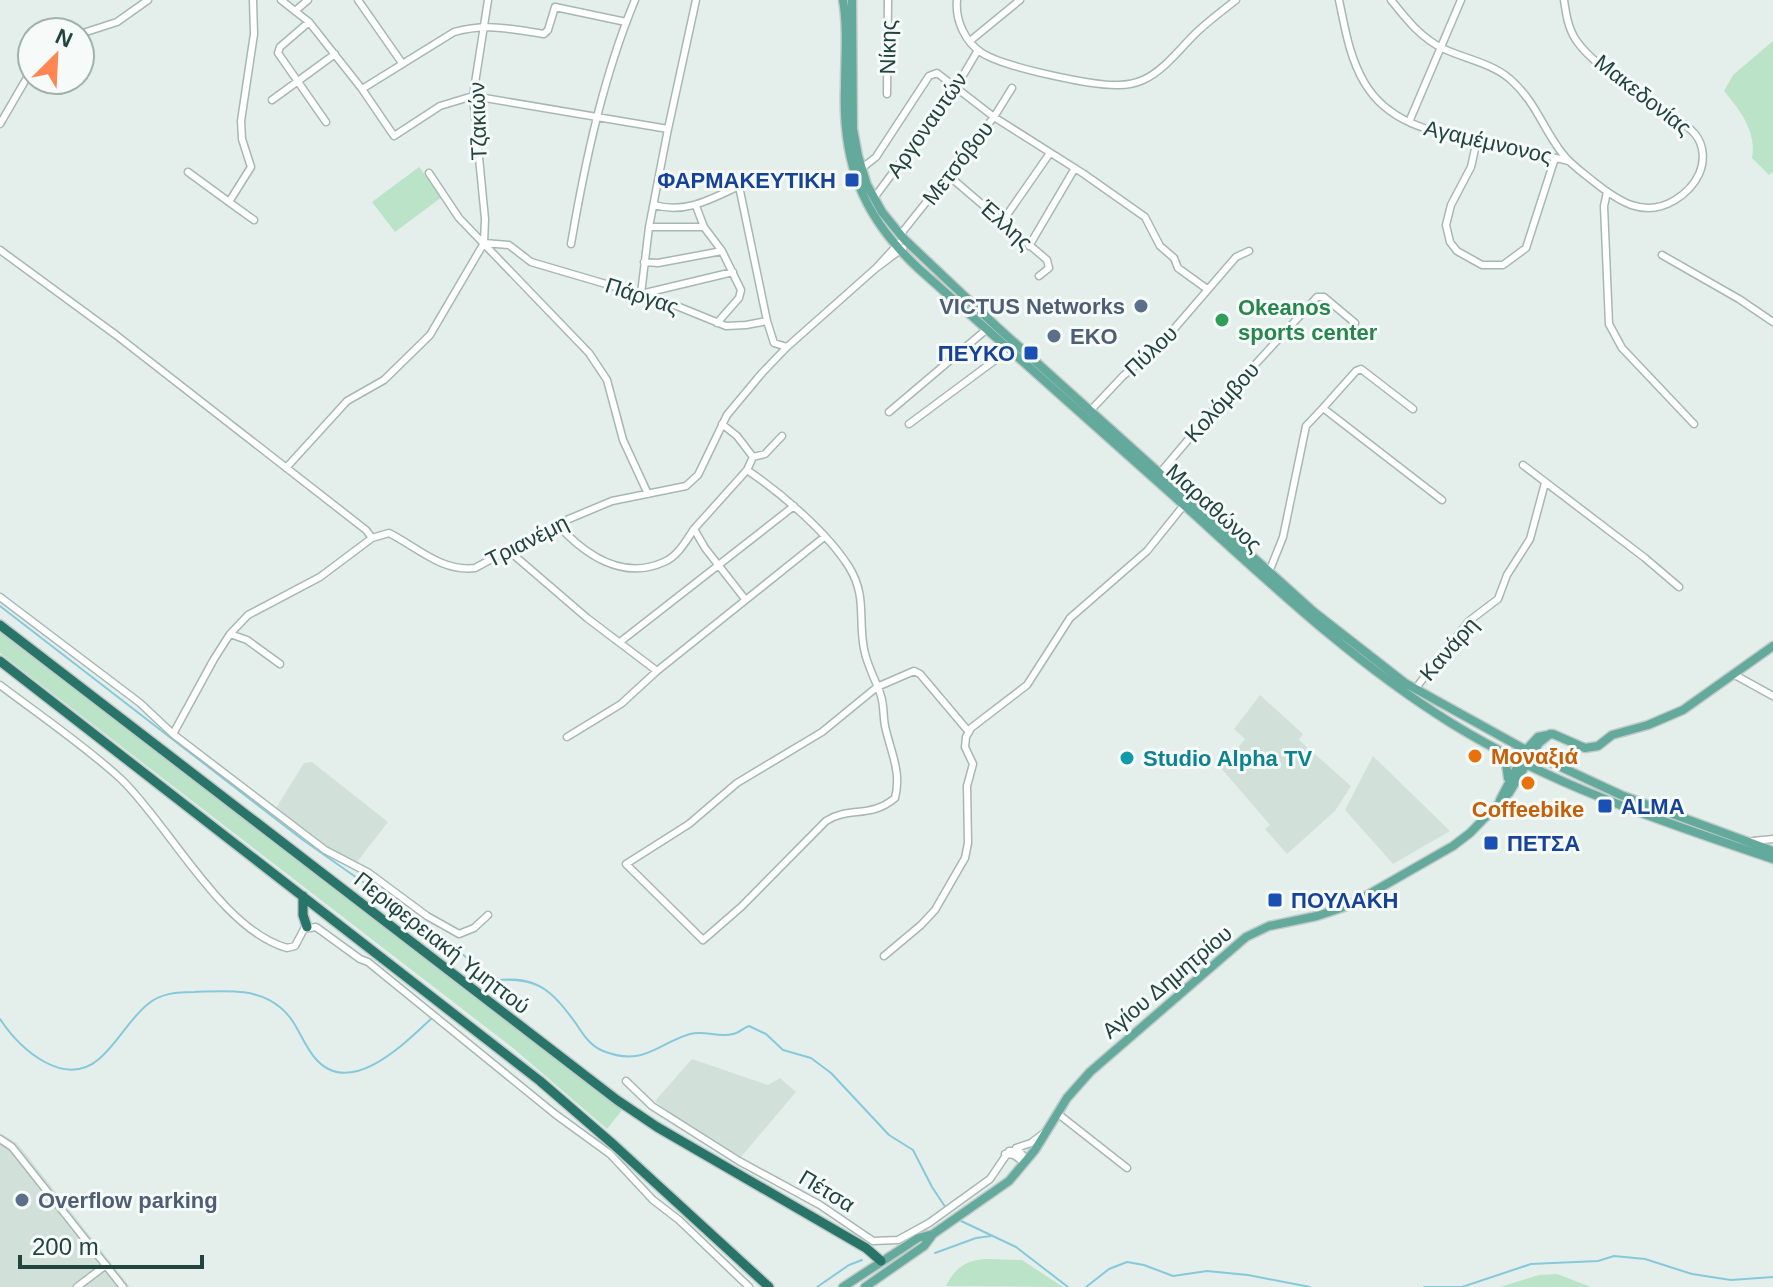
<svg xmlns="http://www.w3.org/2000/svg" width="1773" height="1287" viewBox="0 0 1773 1287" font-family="Arial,sans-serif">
<rect width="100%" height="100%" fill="#e4efeb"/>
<path fill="#d2e0da" d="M1260,695l43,39 -4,6 52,46 -16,25 -48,43 -22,-25 5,-4 -49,-57 24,-29 -11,-10z
M1373,756l77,75 -57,33 -48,-54z
M312,762l76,60 -31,40 -17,-6 -64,-48 28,-45z
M692,1059l76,26 12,-7 16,14 -55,65 -70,-43 -16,-13z
M0,1133l18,11 112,143h-130z"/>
<path fill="#bbe3c8" d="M1773,41v131l-4,3 -17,-17c5,-26 -12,-48 -28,-67l9,-16z
M419,167l23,30 -47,35 -23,-30z
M0,631l623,478 -16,20 -94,-81 -513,-395z
M1022,1260l41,27 -117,-1c17,-35 42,-26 76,-26z
M1557,1274l34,13h-91l39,-12z"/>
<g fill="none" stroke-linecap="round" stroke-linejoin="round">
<path stroke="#86c9da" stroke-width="2" d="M0,606l303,234 104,73 87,65
M486,981c49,-6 63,5 91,44 7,11 14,21 26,26 41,16 53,-7 87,-17 15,-4 29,4 43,0 6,-1 10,-6 16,-8l17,8 17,16 28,8 20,15 58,62 24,15 19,37 14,21
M0,1019c20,30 64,70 99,40 19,-16 30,-40 49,-55 13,-11 30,-12 46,-12 30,-1 62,-5 87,16 16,13 21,35 34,50 35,42 91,-16 117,-40
M959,1220l57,27 52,40
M935,1253l41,-15 15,-2
M817,1287l32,-22 13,-5
M1086,1287l23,-18 18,-7 17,3 29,11 34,-5 41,4 62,12
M1424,1287h38l69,-23 67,-3 16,-5 31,3 47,15 39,6 42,-3"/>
<defs>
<path id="minor" d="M281,0l28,22 53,67
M358,0l44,63
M957,0c-2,20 8,42 25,53 22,14 110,33 137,32 8,0 17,-2 24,-5 22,-10 38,-33 55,-49 12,-11 25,-21 38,-31
M1339,0c6,28 10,56 25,82 25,43 70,50 115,59 30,5 60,13 89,20
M1391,0c15,19 31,39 53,49 22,10 47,14 66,30 26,23 32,48 52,74 8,11 21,20 31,28 25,20 51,38 82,19 10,-6 19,-15 24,-26 6,-13 5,-29 -4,-40 -9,-11 -23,-17 -34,-25 -24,-16 -69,-45 -85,-69 -8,-12 -10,-26 -12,-40
M295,11l13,-11
M309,22l-29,25 -2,6 48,69
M626,22l-71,-15 -7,23 -4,4c-32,-5 -57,-11 -90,-2l-92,57 32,47 46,-30 33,-10 195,33 -19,98 -8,67 92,-22
M80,34l37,-12 31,-22
M970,41l50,-41
M887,94l1,-94
M272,100l63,-46
M1409,122l52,-122
M0,124l32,-55
M668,129l28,-129
M1477,140l-6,27 -20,38 -5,20 4,17 7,9 25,14h21l23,-17 29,-90
M861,169l15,-12 53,-81 8,-3 57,44 90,57 61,43 15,29 14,12 4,10 29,21
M188,172l41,30 22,-35 -9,-28 -1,-18 13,-87 -1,-34
M429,173l30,45 130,135 18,27 16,60 25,54
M949,176l98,84 2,8 -10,8
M1607,192l-3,14 5,118 13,24 72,76
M874,198l81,-109 23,-39
M229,202l25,18
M654,205c32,9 57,-6 85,-19l28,135
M696,206l8,21
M1002,222l48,-69
M649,227h55l18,24 19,39 -2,8 -22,25
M900,235l94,-118 18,-29
M484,243l25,2 22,17 136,40 59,24 20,-1 21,-4 7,22 13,4
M484,243l1,-24 -12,-123 15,-96
M571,244c14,-82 32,-167 64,-244
M1029,246l46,-78
M0,250l116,85 250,195 6,8
M1662,255l77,44 34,23
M644,262l14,1 64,-12
M877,267l22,-24
M1323,408l33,-37 5,-2 52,40
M1091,410l32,-34 38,-32 75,-87 13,-6
M889,412l98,-83
M722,424l15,12 16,21 -6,13 -53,59 11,19 40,51
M909,424l101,-75
M753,457l12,-3 17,-18
M1523,465l122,93 34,29
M286,468l61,-67 37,-21 46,-45 54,-92
M747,470c34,23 80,62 102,97 18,29 9,51 15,82 3,17 12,31 17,47 3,9 2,20 4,30 5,24 17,46 10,72 -25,21 -46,8 -69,23l-85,86 -38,33 -77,-76 63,-40 48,-41 85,-51 55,-45 37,-16 6,3 49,58
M1160,473l49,-58 108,-118h7l31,26
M557,524c27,30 65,57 107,38 14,-6 22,-21 30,-33
M509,551l78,67 70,53
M1269,572l14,-35 23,-111 17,-18 119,92
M0,597l140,106 33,31 152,116 44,23 58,43 32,18 15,-6 14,-13
M230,634l17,6 33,24
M620,642l174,-136
M1733,674l40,22
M0,685c41,31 84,60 121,94 48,46 101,151 166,169l8,-2 9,-17 12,-2 44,32 8,3 187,152 55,40 43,46 26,20 70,67
M1415,689l54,-68 29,-22 9,-24 23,-36 15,-56
M173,734l41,-75 16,-25 18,-19 72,-38 52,-39 17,-5c28,14 52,39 86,35l82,-44 55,-23 74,-15 12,-11 29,-60 35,-42 25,-26 88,-78 28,-21
M567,737l54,-33 36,-33 166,-133
M1753,841l20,-2
M884,956l37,-31 14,-15 30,-52 3,-15 -1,-57 6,-22 -8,-17 1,-10 5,-9 56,-43 43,-67 77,-67 37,-46
M626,1081l26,25 87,55 81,44 53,36 25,-1 31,-17 61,-44 19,-28h10l6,7v5
M1057,1113l70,55
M0,1139l12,8 111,140
M1016,1148l15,-5 13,-10
M1005,1154l9,1 11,8
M77,1287l29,-22"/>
<path id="major" d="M843,0c5,29 2,58 2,87 -3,77 18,130 74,182 89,79 178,158 266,237 85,77 168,156 266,217 102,63 210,98 322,136
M852,0l1,129 5,27 9,29 15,27 22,27 92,87 318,286 91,71 128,71 88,41 152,56
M1497,751l9,13 2,14
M1500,800l26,-50 12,-13 15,-3 32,14 13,-2 14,-11 36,-10 35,-15 90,-64
M843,1287l75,-49 15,-4 76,-53 26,-31 32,-52 23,-26 156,-135 23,-11 48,-10 33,-11 103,-59 17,-13 39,-40 30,-50 11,-9
M865,1287l59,-41 9,-12"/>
<path id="highway" d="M0,625l617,475 40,27 209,121 15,13
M0,661l540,420 74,64 155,142
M303,896v19l4,12"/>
</defs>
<use href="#minor" stroke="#a6b8b3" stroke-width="9"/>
<use href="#major" stroke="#c1cbc8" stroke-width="11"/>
<use href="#highway" stroke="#c1cbc8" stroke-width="12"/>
<use href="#minor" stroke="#fff" stroke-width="6"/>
<use href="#major" stroke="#64aa9c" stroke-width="8"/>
<use href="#highway" stroke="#297468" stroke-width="9"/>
</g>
<g fill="#1a4fb4" stroke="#f6fbf9" stroke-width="3">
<rect x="844" y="172" width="16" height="16" rx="4"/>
<rect x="1023" y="345" width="16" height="16" rx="4"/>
<rect x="1597" y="798" width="16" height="16" rx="4"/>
<rect x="1483" y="835" width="16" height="16" rx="4"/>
<rect x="1267" y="892" width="16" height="16" rx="4"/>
</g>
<g fill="#5c6f8a" stroke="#f6fbf9" stroke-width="3">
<circle cx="1141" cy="306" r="8"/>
<circle cx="1054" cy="336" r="8"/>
<circle cx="22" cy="1200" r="8"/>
</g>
<circle fill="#2e9e5b" stroke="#f6fbf9" stroke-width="3" cx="1222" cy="320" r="8"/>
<g fill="#e8710a" stroke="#f6fbf9" stroke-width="3">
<circle cx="1475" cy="756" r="8"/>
<circle cx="1528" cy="783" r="8"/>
</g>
<circle fill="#0f9aa8" stroke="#f6fbf9" stroke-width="3" cx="1127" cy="758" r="8"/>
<g text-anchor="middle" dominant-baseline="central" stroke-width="6" stroke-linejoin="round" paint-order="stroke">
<g font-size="22" fill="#21443c" stroke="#f6fbf9">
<text transform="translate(888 47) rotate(-89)">Νίκης</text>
<text transform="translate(1643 95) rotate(38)">Μακεδονίας</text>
<text transform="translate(478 121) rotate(-92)">Τζακιών</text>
<text transform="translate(927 125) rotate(-55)">Αργοναυτών</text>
<text transform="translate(1488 142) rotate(13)">Αγαμέμνονος</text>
<text transform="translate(958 163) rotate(-52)">Μετσόβου</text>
<text transform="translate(1006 225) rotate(42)">Έλλης</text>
<text transform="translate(642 296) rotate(18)">Πάργας</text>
<text transform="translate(1151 351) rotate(-43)">Πύλου</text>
<text transform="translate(1222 402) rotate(-48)">Κολόμβου</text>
<text transform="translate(1214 508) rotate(42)">Μαραθώνος</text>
<text transform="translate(527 541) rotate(-27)">Τριανέμη</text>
<text transform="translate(1449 649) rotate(-49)">Κανάρη</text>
<text transform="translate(442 943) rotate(38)">Περιφερειακή Υμηττού</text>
<text transform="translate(1167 982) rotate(-40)">Αγίου Δημητρίου</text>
<text transform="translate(827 1191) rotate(31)">Πέτσα</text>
</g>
<g font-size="22" font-weight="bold" fill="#164399" stroke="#f6fbf9" text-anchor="start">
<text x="836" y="180" text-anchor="end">ΦΑΡΜΑΚΕΥΤΙΚΗ</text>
<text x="1015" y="353" text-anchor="end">ΠΕΥΚΟ</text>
<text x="1621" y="806">ALMA</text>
<text x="1507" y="843">ΠΕΤΣΑ</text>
<text x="1291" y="900">ΠΟΥΛΑΚΗ</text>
</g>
<g font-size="22" font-weight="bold" fill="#4e5e75" stroke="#f6fbf9" text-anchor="start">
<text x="1125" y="306" text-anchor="end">VICTUS Networks</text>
<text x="1070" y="336">EKO</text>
<text x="38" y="1200">Overflow parking</text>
</g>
<g font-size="22" font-weight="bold" fill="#27864d" stroke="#f6fbf9" text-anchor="start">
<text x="1238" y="307">Okeanos<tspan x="1238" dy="25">sports center</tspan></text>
</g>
<g font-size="22" font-weight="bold" fill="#c56008" stroke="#f6fbf9" text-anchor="start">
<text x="1491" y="756">Μοναξιά</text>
<text x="1528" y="809" text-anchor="middle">Coffeebike</text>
</g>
<g font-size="22" font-weight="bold" fill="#0d838f" stroke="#f6fbf9" text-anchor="start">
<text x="1143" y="758">Studio Alpha TV</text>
</g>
</g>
<g transform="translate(56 56) rotate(24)"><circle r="38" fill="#f6fbf9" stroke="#a1b2ad" stroke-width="2"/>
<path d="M0-6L14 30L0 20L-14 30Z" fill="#ff8653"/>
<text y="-12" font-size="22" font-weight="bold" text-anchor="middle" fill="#21443c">N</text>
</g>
<path d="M20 1255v12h182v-12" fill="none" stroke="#21443c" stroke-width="4"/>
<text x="32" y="1255" font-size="24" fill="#21443c" stroke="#f6fbf9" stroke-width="6" paint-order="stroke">200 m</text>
</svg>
